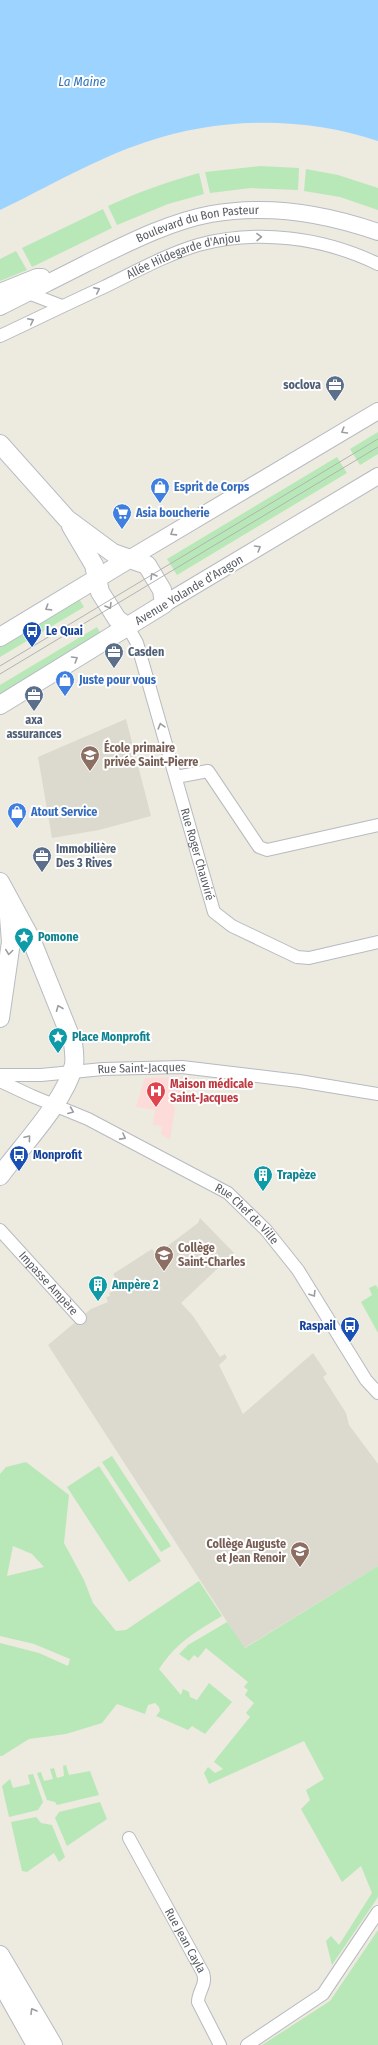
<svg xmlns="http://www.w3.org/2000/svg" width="378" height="2045" viewBox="0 0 378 2045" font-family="'Fira Sans Condensed',sans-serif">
<rect width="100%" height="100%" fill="#edeadf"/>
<path fill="#dcd9ce" d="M126,719l25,97 -52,14 -47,8 -14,-81z
M200,1218l34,35 -53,50 12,13 27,41 5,-3 2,4 -8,7 24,49 70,-61 14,21 -4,3 23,36 3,12 29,39v102l-134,82 -196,-303 43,-36 17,-7 -2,-5 4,-1 -1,-3 13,-5 -9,-14 39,-25 3,4 14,-8 29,-22z"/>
<path fill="#fddbd8" d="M184,1077l-2,16 -9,-1v14l2,1 -5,33 -9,-6 1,-8 -9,-1 2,-15 -19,-3 9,-29z"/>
<path fill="#b8e8b8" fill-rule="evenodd" d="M260,166l39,2 -1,22 -47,-2 -41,5 -5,-21z
M306,169l32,6 40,13v22l-38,-13 -36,-6z
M199,173l5,21 -36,10 -51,21 -9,-19c30,-14 59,-24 91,-33z
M103,209l9,19 -80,39 -10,-19z
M16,251l11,19 -27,11v-22z
M378,432v22l-18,11 -10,-16z
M337,457l10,16 -170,102 -10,-16z
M78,597l6,10 -84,50v-13z
M97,627l5,9 -102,62v-13z
M376,1285l2,4v44l-17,-31 11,-7 -3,-7z
M112,1456l59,90 -10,6 -59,-90z
M26,1462l43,33 -5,48 20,37 9,23 23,28 10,-1 73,-49 23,35c-27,16 -45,26 -63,53l22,26 2,-6 6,3 1,5 7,3 12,-17 23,19 -27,32 -13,-8 -4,4 -32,-14 4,-5 -1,-4 -4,-4 -7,2 -3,9 -28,-10 -15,19 -36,11 -37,5 -27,17h-2v-113l39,10 29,13 2,-7 -36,-15 -34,-8v-162l6,-7zM13,1546l19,8 12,13 -37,9z
M99,1466l62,95 -32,21 -62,-95z
M378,1566v331l-46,68 -6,-24 5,-5 8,9 33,-52 -11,-27 -19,16 -41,-73 9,-9 -4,-10 18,-11 -20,-38 -95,43 -5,-11 4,-6 7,6 8,-4 -9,-7 2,-3 34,-42 -4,-4 8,-10 -9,-8 3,-5 -4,-3 4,-5 -42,-34 -8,10 -4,-3 -5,6 -10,-7 9,-9 39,-23 18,26z
M66,1765l3,10 21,-4 9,24 -42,10 -2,-3 -8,-2 -10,-27 4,-1 3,9 9,-2 -3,-10 4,-1 3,10 7,-2 -1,-10z
M33,1774l10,28 -5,8 -29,7 -7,-31 8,-7 3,9 17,-4 -2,-9z
M100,1802l7,17 -40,27 -12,-28 4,-6z
M36,1817l5,6 11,2 13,32 -6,5 -5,-9 -27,19 -5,-1 -11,-49z
M378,1930v115h-116l68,-44z"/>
<path fill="#9dd4ff" d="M0,0h378v141c-75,-25 -157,-24 -232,1 -49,16 -100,46 -146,68z"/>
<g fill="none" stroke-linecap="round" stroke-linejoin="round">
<defs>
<g id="minor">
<path d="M28,293l34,13"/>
<path id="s1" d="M0,336c34,-16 69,-33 104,-49 31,-15 61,-32 94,-42 59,-16 125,-8 180,19"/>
<path id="s2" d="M128,627l9,16 77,269 18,14 65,31 12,1 69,-16"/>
<path d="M176,777l32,-6 51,76 8,3 111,-25"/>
<path id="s3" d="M0,1075h41l62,-6 79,-2 117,14 79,13"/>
<path id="s4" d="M0,1081l32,15 56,23 140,74 38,37 32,40 68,110 12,13"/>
<path id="s5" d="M0,1230l80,88"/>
<path id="s6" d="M129,1838l74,135c4,12 -5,18 -5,29l22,43"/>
<path d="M247,2045l76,-51 55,-82"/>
</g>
<g id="tertiary">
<path d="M0,292l37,-15h5"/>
<path id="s7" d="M0,307c29,-15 58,-29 87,-44 39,-19 81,-41 124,-49 57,-10 113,-1 167,18"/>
<path d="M129,559l249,-148"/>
<path d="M164,604l214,-128"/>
</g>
<path id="secondary" d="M0,444l67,75 46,34 34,12 15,25 2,14 -164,101
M71,526l23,39 6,27 17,27 11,8
M0,637l129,-78
M0,882l31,57 42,104c1,7 2,15 1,22 -10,38 -51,79 -74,111
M0,1018l11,-76 -3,-38
M0,1955l53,90
M0,1981l36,64"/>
</defs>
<use href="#minor" stroke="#b7bac0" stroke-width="14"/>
<use href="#tertiary" stroke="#b7bac0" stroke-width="18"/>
<use href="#secondary" stroke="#b8bcc3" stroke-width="20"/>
<use href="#minor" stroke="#fff" stroke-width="12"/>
<use href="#tertiary" stroke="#fff" stroke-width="16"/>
<use href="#secondary" stroke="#fff" stroke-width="18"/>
<path stroke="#b2b3b3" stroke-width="1" d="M0,666l378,-227
M0,674l378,-227"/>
</g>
<defs><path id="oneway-chevron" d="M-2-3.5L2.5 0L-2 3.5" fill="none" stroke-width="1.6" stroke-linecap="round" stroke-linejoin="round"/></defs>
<g stroke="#9b9da1">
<use href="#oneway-chevron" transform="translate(259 237) rotate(-1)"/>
<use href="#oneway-chevron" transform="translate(97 290) rotate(-26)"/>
<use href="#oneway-chevron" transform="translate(31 321) rotate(-26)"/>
<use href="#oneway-chevron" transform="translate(344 431) rotate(149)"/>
<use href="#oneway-chevron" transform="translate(173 533) rotate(148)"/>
<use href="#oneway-chevron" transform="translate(258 548) rotate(-31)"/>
<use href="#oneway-chevron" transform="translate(153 576) rotate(-121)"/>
<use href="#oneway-chevron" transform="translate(109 606) rotate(59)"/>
<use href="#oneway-chevron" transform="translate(48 608) rotate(148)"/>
<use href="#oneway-chevron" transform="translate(75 659) rotate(-31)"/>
<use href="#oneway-chevron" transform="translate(161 726) rotate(-106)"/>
<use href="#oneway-chevron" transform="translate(9 952) rotate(98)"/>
<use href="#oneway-chevron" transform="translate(59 1008) rotate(-112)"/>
<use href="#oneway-chevron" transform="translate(71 1111) rotate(22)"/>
<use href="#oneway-chevron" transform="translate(123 1137) rotate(28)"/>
<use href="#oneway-chevron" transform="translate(28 1138) rotate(-50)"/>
<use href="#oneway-chevron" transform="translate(313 1294) rotate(58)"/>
<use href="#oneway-chevron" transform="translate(33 2011) rotate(-120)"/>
</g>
<defs>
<symbol id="office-pin" viewBox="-11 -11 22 30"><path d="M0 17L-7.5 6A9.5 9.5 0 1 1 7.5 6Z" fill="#5c6f8a" stroke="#fff"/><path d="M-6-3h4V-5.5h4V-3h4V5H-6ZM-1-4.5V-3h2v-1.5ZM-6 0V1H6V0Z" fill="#fff"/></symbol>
<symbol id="shop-pin" viewBox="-11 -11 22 30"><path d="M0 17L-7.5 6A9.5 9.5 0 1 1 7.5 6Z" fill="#3f7fe0" stroke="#fff"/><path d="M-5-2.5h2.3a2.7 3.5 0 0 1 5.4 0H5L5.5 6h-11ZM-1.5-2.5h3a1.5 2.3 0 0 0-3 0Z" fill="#fff"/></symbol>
<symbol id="supermarket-pin" viewBox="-11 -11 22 30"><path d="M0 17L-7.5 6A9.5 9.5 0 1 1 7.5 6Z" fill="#3f7fe0" stroke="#fff"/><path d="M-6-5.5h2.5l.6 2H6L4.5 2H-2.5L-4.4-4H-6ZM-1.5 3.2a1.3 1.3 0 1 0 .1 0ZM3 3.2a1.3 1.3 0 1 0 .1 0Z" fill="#fff"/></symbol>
<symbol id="bus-pin" viewBox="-11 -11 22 30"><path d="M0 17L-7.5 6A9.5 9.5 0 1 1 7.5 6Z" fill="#1a4fb4" stroke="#fff"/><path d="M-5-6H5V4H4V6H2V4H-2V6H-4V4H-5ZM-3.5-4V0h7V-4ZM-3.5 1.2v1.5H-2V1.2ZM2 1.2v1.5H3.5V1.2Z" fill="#fff"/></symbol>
<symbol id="school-pin" viewBox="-11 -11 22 30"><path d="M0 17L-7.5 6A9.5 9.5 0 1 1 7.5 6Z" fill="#8d6e63" stroke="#fff"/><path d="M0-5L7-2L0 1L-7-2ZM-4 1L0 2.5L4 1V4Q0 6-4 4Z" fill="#fff"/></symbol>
<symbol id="sight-pin" viewBox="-11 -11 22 30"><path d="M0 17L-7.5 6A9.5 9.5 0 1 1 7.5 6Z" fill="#0f9aa8" stroke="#fff"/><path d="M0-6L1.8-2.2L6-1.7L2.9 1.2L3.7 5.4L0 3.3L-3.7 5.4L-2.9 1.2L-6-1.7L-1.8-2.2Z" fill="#fff"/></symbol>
<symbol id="hospital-pin" viewBox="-11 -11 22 30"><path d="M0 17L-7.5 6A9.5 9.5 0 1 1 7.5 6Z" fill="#e0444e" stroke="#fff"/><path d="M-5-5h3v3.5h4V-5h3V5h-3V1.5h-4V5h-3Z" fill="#fff"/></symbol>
<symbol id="building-pin" viewBox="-11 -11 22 30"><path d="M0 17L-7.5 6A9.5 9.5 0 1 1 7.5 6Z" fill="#0f9aa8" stroke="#fff"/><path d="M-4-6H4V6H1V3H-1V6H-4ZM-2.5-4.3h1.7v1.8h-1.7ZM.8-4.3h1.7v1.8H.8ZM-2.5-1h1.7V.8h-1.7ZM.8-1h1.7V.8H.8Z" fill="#fff"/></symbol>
</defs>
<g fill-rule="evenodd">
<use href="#office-pin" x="324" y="374" width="22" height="30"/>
<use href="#shop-pin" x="149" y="476" width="22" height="30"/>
<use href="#supermarket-pin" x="111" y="502" width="22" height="30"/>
<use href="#bus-pin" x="21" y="620" width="22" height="30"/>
<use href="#office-pin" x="103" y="641" width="22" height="30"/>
<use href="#shop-pin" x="54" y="669" width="22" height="30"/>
<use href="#office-pin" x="23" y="684" width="22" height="30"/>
<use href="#school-pin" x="79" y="744" width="22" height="30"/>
<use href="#shop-pin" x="6" y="801" width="22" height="30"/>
<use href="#office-pin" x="31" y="845" width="22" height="30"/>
<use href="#sight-pin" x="13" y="926" width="22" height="30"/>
<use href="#sight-pin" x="47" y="1026" width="22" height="30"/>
<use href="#hospital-pin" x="145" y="1080" width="22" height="30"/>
<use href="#bus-pin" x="8" y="1144" width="22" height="30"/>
<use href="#building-pin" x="252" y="1164" width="22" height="30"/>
<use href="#school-pin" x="153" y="1244" width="22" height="30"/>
<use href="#building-pin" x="87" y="1274" width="22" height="30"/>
<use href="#bus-pin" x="339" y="1315" width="22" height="30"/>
<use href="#school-pin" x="289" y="1540" width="22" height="30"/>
</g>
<g text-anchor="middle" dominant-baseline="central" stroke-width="4" stroke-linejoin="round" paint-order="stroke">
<g font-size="12" fill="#585c62" stroke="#fff">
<text stroke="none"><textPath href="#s7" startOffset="216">Boulevard du Bon Pasteur</textPath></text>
<text stroke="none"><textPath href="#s1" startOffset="201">Allée Hildegarde d'Anjou</textPath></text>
<text transform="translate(189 590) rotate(-31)">Avenue Yolande d’Aragon</text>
<text stroke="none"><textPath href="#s2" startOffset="238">Rue Roger Chauviré</textPath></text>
<text stroke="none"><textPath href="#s3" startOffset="142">Rue Saint-Jacques</textPath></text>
<text stroke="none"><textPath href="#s4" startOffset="282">Rue Chef de Ville</textPath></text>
<text stroke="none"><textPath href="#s5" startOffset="72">Impasse Ampère</textPath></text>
<text stroke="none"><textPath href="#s6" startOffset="117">Rue Jean Cayla</textPath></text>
</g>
<g font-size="12" font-weight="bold" fill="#4e5e75" stroke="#fff" text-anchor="start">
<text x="321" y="385" text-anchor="end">soclova</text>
<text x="128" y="652">Casden</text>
<text x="34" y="720" text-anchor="middle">axa<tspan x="34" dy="14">assurances</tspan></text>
<text x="56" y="849">Immobilière<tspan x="56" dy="14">Des 3 Rives</tspan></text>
</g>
<g font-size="12" font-weight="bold" fill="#366cbe" stroke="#fff" text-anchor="start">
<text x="174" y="487">Esprit de Corps</text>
<text x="136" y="513">Asia boucherie</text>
<text x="79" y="680">Juste pour vous</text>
<text x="31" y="812">Atout Service</text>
</g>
<g font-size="12" font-weight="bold" fill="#164399" stroke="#fff" text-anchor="start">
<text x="46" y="631">Le Quai</text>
<text x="33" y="1155">Monprofit</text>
<text x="336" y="1326" text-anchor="end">Raspail</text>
</g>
<g font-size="12" font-weight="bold" fill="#785e54" stroke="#fff" text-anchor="start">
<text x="104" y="748">École primaire<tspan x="104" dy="14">privée Saint-Pierre</tspan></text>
<text x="178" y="1248">Collège<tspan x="178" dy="14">Saint-Charles</tspan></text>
<text x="286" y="1544" text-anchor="end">Collège Auguste<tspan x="286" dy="14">et Jean Renoir</tspan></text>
</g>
<g font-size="12" font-weight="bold" fill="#0d838f" stroke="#fff" text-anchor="start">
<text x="38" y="937">Pomone</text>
<text x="72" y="1037">Place Monprofit</text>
<text x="277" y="1175">Trapèze</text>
<text x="112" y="1285">Ampère 2</text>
</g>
<g font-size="12" font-weight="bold" fill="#be3a42" stroke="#fff" text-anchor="start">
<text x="170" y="1084">Maison médicale<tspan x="170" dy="14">Saint-Jacques</tspan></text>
</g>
<g font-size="13" font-style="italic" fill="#3174ba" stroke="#fff">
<text x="82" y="81">La Maine</text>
</g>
</g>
</svg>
